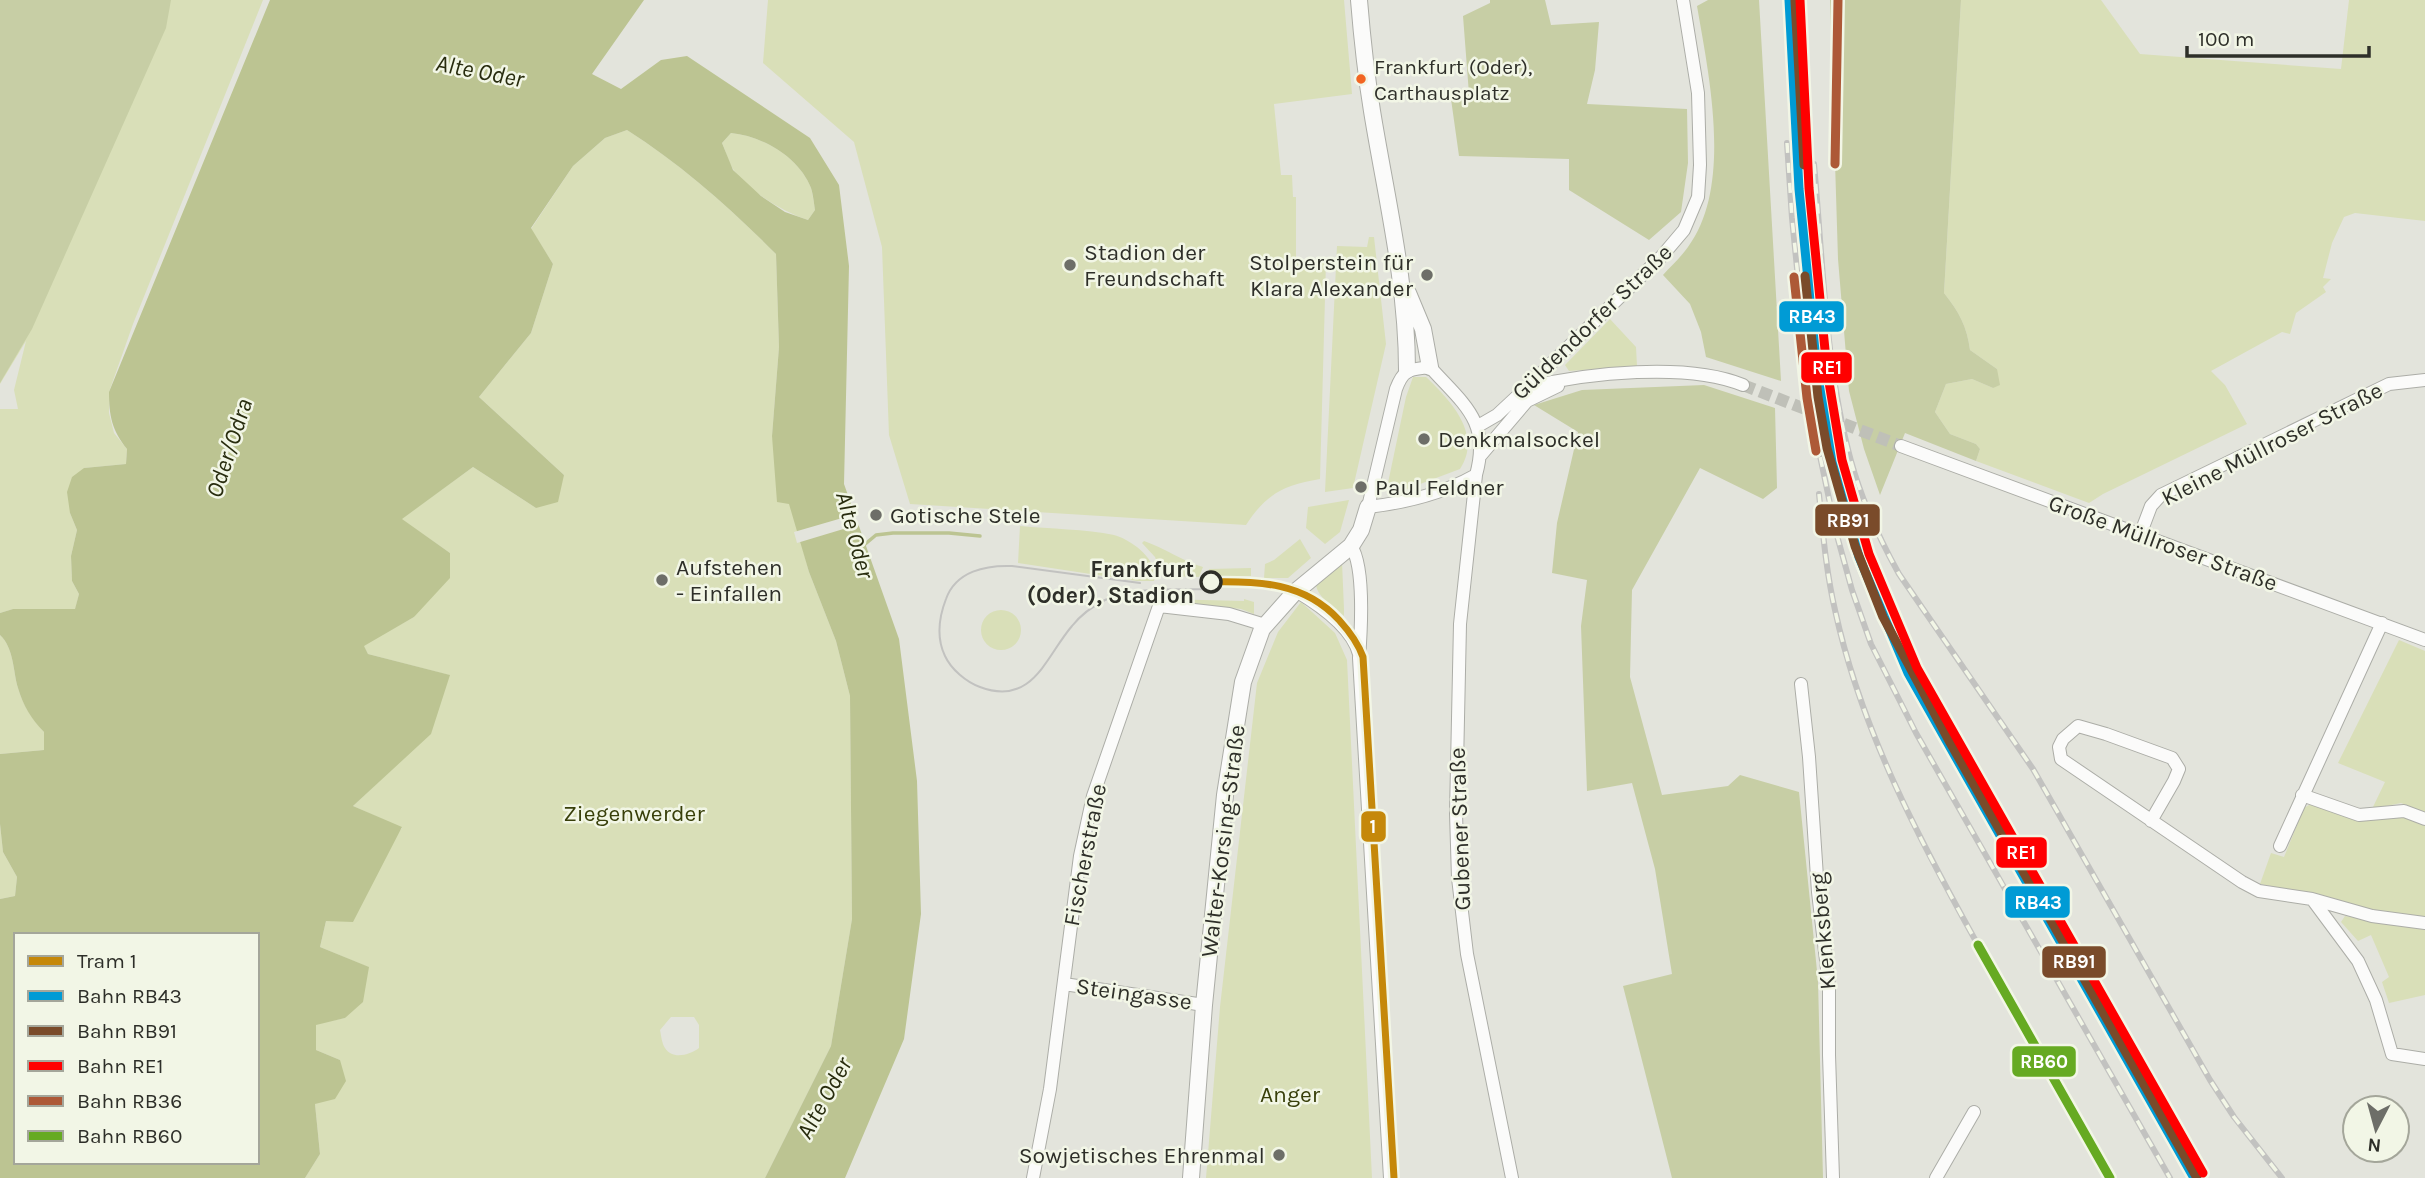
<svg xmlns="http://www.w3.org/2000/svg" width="2425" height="1178" viewBox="0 0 2425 1178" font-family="Karla,sans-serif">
<rect width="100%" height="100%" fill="#e3e4dc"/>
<path fill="#d9dfb8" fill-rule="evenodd" d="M0,0h263l-130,324 -24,68v21l5,20 13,16 -1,15 -42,4 -14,45 7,17 -6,26 1,25 7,13 -4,16 -62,-1 -13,4v-204h18l-4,-19 12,-49 -26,43z
M768,0h576l8,94 -78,10 7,71h11l1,22h3v64h30l-6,218c-36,6 -54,15 -74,46l-336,-21 -21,-69 -7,-188 -28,-105 -91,-79z
M1961,0h140l39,54 201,15 8,-69h76v221l-70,-8 -11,4 -12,26 -9,35 8,1 -8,8 3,5 -30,21 -6,21 -8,-2 -71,39 14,14 22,39 -144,70 -14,9 -113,-42 4,-12 -4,-5 -26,-10 -15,-22 11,-28 26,-5 21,9 4,-19 -27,-19c-3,-24 -11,-38 -26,-57z
M627,130c55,35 103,78 149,124l3,93 -7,89 37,136 27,69 14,55 2,223 -21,127 -66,132h-460l15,-24 -5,-50 25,-44 -24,-10v-26l29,-6 23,-51 -48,-20 6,-26 76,-93 -49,-22 36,-34 60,-97 -81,-21 -5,-9 51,-28 36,-64 -49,-34 72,-52 63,41 28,-33 -85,-78 52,-64 22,-69 -22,-35 42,-63 32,-28zM671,1017h23l5,8v23c-9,7 -27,12 -34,0 -3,-4 -4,-13 -5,-18z
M731,133c31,3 68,24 80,55 2,7 3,15 4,22l-7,10c-25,-8 -60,-29 -75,-51 -5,-7 -7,-18 -11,-26z
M1369,237h5l12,107 -33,144 -28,4 12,-246 30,1z
M1610,319l26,28 1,19 -68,5 -4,-6z
M1413,377h13c24,23 57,57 34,92l-61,23 -5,-1 -6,-8 18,-86z
M1349,500l-9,32 -15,12 -19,-16 2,-21z
M1020,526c29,3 66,3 94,9 18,5 45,25 40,46h-17l-119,-18z
M1300,539l11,19 -23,20h-24l1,-14 9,-4z
M1144,541c21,7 38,20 59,26l-4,10 -37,-1 -7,-19 -13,-14z
M1342,562l2,47v7c-10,-10 -27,-18 -28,-32z
M1251,568v8l-43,1 1,-8z
M1162,599l82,2v-2l10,3v12l-13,-5 -75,-8z
M1301,602l34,31 12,27 25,518h-166l14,-171 37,-324 21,-51z
M981 630a20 20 0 1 1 40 0a20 20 0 1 1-40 0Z
M0,635c14,13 13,36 18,53 5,17 14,31 26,44v18l-44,4z
M2399,640l26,11v161l-24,-9 -29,6 13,-27 -47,-19z
M2309,805h8l41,16 46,-4 21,8v92l-54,-6 -35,-12 -76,-15 11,-31 13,4 20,-49z
M0,824l3,28 14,25 -2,19 -15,3z
M2345,916l80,14v65l-36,8 -7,-21 7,-5 -18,-42 -13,6 -17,-19z"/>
<path fill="#c7cea5" d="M0,0h171l-5,28 -134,301 -32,54z
M1490,0h55l6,25 48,-3 -4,48 -8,34 100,5 1,54 -7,49 -32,28 -80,-50v-31l-110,-3 -8,-57 18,-5 -6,-78 27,-13z
M1708,0h51l22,381 -75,-24 -5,-25 -11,-28 -27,-29c8,-9 18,-18 25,-28 45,-61 21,-171 9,-241z
M1830,0h131l-17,293c15,19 23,33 26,57l27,19 3,16 -7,3 -21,-9 -26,5 -11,28 15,22 26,10 4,5 -4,12 -71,-28 -25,62 -16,-46 -15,-58 -11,-132z
M1704,385l71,23 2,80 -14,11 -63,-31 -68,122 -2,87 32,118 66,-9 12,-11 59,17 19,189 5,197h-151l-49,-192 49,-12 -17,-105 -23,-86 -45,8 -6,-165 6,-46 -35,-7 5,-50 21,-91 -44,-27 48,-15z"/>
<path fill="#bcc492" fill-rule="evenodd" d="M270,0h374l-52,74 29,15 40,-29 26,-4 123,82 29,47 10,81 -5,218 55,155 18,142 4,133 -17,125 -59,139h-80l66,-132 21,-127 -2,-223 -14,-55 -27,-69 -20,-68 -12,-2 -5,-66 7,-89 -3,-93c-46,-46 -94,-89 -149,-124l-22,8 -32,28 -42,62 22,36 -22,69 -52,64 85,78 -6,27 -22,6 -63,-41 -71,52 48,34v25l-36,39 -50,29 4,8 82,21 -19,59 -78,72 49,21 -49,95 -27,-1 -6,26 49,20 -6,35 -18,16 -29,7v25l24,10 6,21 -11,18 -20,5 5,50 -15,24h-305v-279l15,-3 2,-19 -14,-25 -3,-28v-70l44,-4v-18c-13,-13 -21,-27 -26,-44 -5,-17 -4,-40 -18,-53v-22l13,-4h62l4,-15 -7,-13 -1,-25 6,-26 -7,-17 -3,-21 5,-15 12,-9 42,-4 1,-15c-15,-19 -18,-33 -18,-57zM731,133c31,3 68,24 80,55 2,6 3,15 4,22l-7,10 -23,-8 -24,-16 -28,-26 -11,-27zM16,935h241v227h-241z"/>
<path fill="#e3e4dc" d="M856,514l4,10 -63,19 -3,-11z"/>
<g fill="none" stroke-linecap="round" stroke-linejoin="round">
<path stroke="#bcc492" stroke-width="3.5" d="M864,545l12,-10 17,-2h56l31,3"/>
<path stroke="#bfc0b8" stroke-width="12" stroke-dasharray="12 6" stroke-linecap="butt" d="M1743,385l158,61"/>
<defs>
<path id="minor" d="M1529,387c58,-14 158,-25 214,-2
M1478,426l19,-11 29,-27 136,-132 22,-26 14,-33 2,-32 -2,-72 -15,-93
M1901,446l524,194
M1481,455l46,-54 31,-15
M1476,475c-32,18 -73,28 -108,32l28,-118c8,-21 13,-19 34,-22 33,37 61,54 46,108l-16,149 -4,189 2,65 9,76 45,224
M2140,535l11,-29 10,-11 228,-111 36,-4
M1351,546c14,20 10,86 8,112l31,520
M1296,591c22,13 56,36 63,63
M1801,684l8,73 9,135 11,94v69l4,123
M2302,795l57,20 45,-4 21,8
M2151,821l23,-40 5,-12 -7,-11 -66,-24 -28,-8 -15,13 -4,8 2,12 181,123 17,9 53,8 60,17 53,7
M2280,846l102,-223
M2312,899l46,62 18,39 16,54 33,5
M1064,984l140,21
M1033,1178l17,-89 30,-233 13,-60 66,-190 70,8 36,11
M1936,1178l38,-66"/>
<path id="tertiary" d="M1359,0c3,37 7,74 13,111 14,86 35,171 35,259
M1408,293l15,36 7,38
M1191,1178l13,-173 21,-210 18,-113 19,-53 32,-36 57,-47 10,-16 7,-23"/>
</defs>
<use href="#minor" stroke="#acada7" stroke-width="14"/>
<use href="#tertiary" stroke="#acada7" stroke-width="18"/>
<use href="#minor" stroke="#fbfbfa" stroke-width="12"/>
<use href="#tertiary" stroke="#fbfbfa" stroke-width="16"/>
<path stroke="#c2c2c0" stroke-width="2" d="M1140,583l-128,-17c-26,-1 -56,5 -66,33 -7,18 -10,38 -1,57 6,13 21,26 35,31 53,20 66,-31 92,-61 8,-10 21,-20 33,-26 31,-14 72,-10 106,-11"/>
<defs>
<path id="rail" d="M1787,143l5,75 21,210
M1814,164c9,98 11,201 37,297 11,40 28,77 48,113l134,195 177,311 24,37 48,61
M1812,418l24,114 16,58 19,54 45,89 254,445
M1819,494c4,39 7,77 16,116 26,120 84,229 143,335"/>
</defs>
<use href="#rail" stroke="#c2c2c0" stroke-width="6"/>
<use href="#rail" stroke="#f2f6e6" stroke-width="3.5" stroke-dasharray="10" stroke-linecap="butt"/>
<defs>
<path id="rail-1" d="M1789,0l10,189 18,182 15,91 27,95 49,116 286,505"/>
<path id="rail-2" d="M1795,1l9,164
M1805,276l13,121 9,51 28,98 28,71 65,122 249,439"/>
<path id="rail-3" d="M1800,0l9,188 18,182 15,90 27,94 48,114 286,505"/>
<path id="rail-4" d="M1835,164l3,-164
M1794,277l13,121 9,53"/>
<path id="rail-5" d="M1978,945l132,233"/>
</defs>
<use href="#rail-1" stroke="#f2f6e6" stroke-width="14"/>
<use href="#rail-2" stroke="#f2f6e6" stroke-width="14"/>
<use href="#rail-3" stroke="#f2f6e6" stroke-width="14"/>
<use href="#rail-4" stroke="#f2f6e6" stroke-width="14"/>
<use href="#rail-5" stroke="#f2f6e6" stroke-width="14"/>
<use href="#rail-1" stroke="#009bd5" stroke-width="9"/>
<use href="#rail-2" stroke="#7a4b2a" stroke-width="9"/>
<use href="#rail-3" stroke="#f00" stroke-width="9"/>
<use href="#rail-4" stroke="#ad5937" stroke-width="9"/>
<use href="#rail-5" stroke="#6a2" stroke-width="9"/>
<defs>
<path id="tram-1" d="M1211,582c48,-1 93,0 128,38 10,11 19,23 24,37l31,521"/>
</defs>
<use href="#tram-1" stroke="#f2f6e6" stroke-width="12"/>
<use href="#tram-1" stroke="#c5880a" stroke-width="7"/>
</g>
<circle fill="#f26522" stroke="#f2f6e6" stroke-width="2.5" cx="1361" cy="79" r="6"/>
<g fill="#6d6e68" stroke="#f2f6e6" stroke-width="2.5">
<circle cx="1070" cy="265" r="7"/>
<circle cx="1427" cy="275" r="7"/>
<circle cx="1424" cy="439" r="7"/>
<circle cx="1361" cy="487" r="7"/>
<circle cx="876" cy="515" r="7"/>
<circle cx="662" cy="580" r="7"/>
<circle cx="1279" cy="1155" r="7"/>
</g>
<circle fill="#f2f6e6" stroke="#2e2f29" stroke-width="3.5" cx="1211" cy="582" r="10"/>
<g text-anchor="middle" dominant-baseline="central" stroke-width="5" stroke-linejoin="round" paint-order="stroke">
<g font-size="21" fill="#2e2f29" stroke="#f2f6e6" text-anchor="start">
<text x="1374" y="67">Frankfurt (Oder),<tspan x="1374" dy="26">Carthausplatz</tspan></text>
</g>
<g font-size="23" fill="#2e2f29" stroke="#f2f6e6" text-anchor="start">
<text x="1084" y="252">Stadion der<tspan x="1084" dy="26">Freundschaft</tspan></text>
<text x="1413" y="262" text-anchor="end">Stolperstein für<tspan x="1413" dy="26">Klara Alexander</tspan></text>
<text x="1438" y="439">Denkmalsockel</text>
<text x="1375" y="487">Paul Feldner</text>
<text x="890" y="515">Gotische Stele</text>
<text x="676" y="567">Aufstehen<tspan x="676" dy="26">- Einfallen</tspan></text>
<text x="1265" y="1155" text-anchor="end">Sowjetisches Ehrenmal</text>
</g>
<g font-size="23" fill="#2e2f29" stroke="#f2f6e6">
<text transform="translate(1592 322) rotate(-44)">Güldendorfer Straße</text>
<text transform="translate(2272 444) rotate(-27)">Kleine Müllroser Straße</text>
<text transform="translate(2163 543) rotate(20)">Große Müllroser Straße</text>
<text transform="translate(1460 829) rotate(-92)">Gubener Straße</text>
<text transform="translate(1223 841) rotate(-83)">Walter-Korsing-Straße</text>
<text transform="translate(1085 855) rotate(-79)">Fischerstraße</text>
<text transform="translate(1823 931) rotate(-95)">Klenksberg</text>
<text transform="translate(1134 994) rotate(8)">Steingasse</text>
</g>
<g font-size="23" font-weight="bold" fill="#2e2f29" stroke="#f2f6e6" text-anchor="end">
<text x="1194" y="569">Frankfurt<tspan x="1194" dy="26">(Oder), Stadion</tspan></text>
</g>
<g font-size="23" fill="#383f0a" stroke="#f2f6e6">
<text x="634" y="813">Ziegenwerder</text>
<text x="1290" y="1094">Anger</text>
</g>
<g font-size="24" font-style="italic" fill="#282c0e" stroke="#f2f6e6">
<text transform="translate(480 71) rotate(11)">Alte Oder</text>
<text transform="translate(229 448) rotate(-72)">Oder/Odra</text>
<text transform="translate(855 535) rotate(75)">Alte Oder</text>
<text transform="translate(824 1098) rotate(-61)">Alte Oder</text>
</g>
</g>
<g stroke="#f2f6e6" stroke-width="2.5">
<rect x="1778" y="300" width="67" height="33" rx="7" fill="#009bd5"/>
<rect x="1800" y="351" width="53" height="33" rx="7" fill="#f00"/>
<rect x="1814" y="503" width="67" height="34" rx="7" fill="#7a4b2a"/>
<rect x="1360" y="810" width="27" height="33" rx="7" fill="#c5880a"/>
<rect x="1995" y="836" width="53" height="33" rx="7" fill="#f00"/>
<rect x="2004" y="885" width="67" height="34" rx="7" fill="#009bd5"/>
<rect x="2041" y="945" width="66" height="34" rx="7" fill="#7a4b2a"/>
<rect x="2011" y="1045" width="66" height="33" rx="7" fill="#6a2"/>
</g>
<g font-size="19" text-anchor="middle" font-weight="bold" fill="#fff">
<text x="1812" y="323">RB43</text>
<text x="1827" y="374">RE1</text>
<text x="1848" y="527">RB91</text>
<text x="1373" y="833">1</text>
<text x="2021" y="859">RE1</text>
<text x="2038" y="909">RB43</text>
<text x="2074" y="968">RB91</text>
<text x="2044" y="1068">RB60</text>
</g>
<rect x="14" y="933" width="245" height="231" fill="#f2f6e6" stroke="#a4a69a" stroke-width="2"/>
<rect x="28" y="956" width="35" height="10" fill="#c5880a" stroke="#a4a69a" stroke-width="2"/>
<text x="77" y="968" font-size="21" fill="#2e2f29">Tram 1</text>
<rect x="28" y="991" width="35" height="10" fill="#009bd5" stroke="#a4a69a" stroke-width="2"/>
<text x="77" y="1003" font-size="21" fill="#2e2f29">Bahn RB43</text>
<rect x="28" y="1026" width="35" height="10" fill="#7a4b2a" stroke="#a4a69a" stroke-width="2"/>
<text x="77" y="1038" font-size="21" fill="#2e2f29">Bahn RB91</text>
<rect x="28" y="1061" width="35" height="10" fill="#ff0000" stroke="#a4a69a" stroke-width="2"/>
<text x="77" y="1073" font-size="21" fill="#2e2f29">Bahn RE1</text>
<rect x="28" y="1096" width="35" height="10" fill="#ad5937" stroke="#a4a69a" stroke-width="2"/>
<text x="77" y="1108" font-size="21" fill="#2e2f29">Bahn RB36</text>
<rect x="28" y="1131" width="35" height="10" fill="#66aa22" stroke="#a4a69a" stroke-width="2"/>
<text x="77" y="1143" font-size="21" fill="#2e2f29">Bahn RB60</text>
<g transform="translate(2376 1129) rotate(186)"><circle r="33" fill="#f2f6e6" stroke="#a4a69a" stroke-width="2"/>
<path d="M0-5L12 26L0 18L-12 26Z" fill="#6d6e68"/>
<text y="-10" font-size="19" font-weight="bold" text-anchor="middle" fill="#2e2f29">N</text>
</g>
<path d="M2187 46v10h182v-10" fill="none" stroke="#2e2f29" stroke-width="3.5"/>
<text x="2198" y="46" font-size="21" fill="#2e2f29" stroke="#f2f6e6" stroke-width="5" paint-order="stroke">100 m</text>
</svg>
